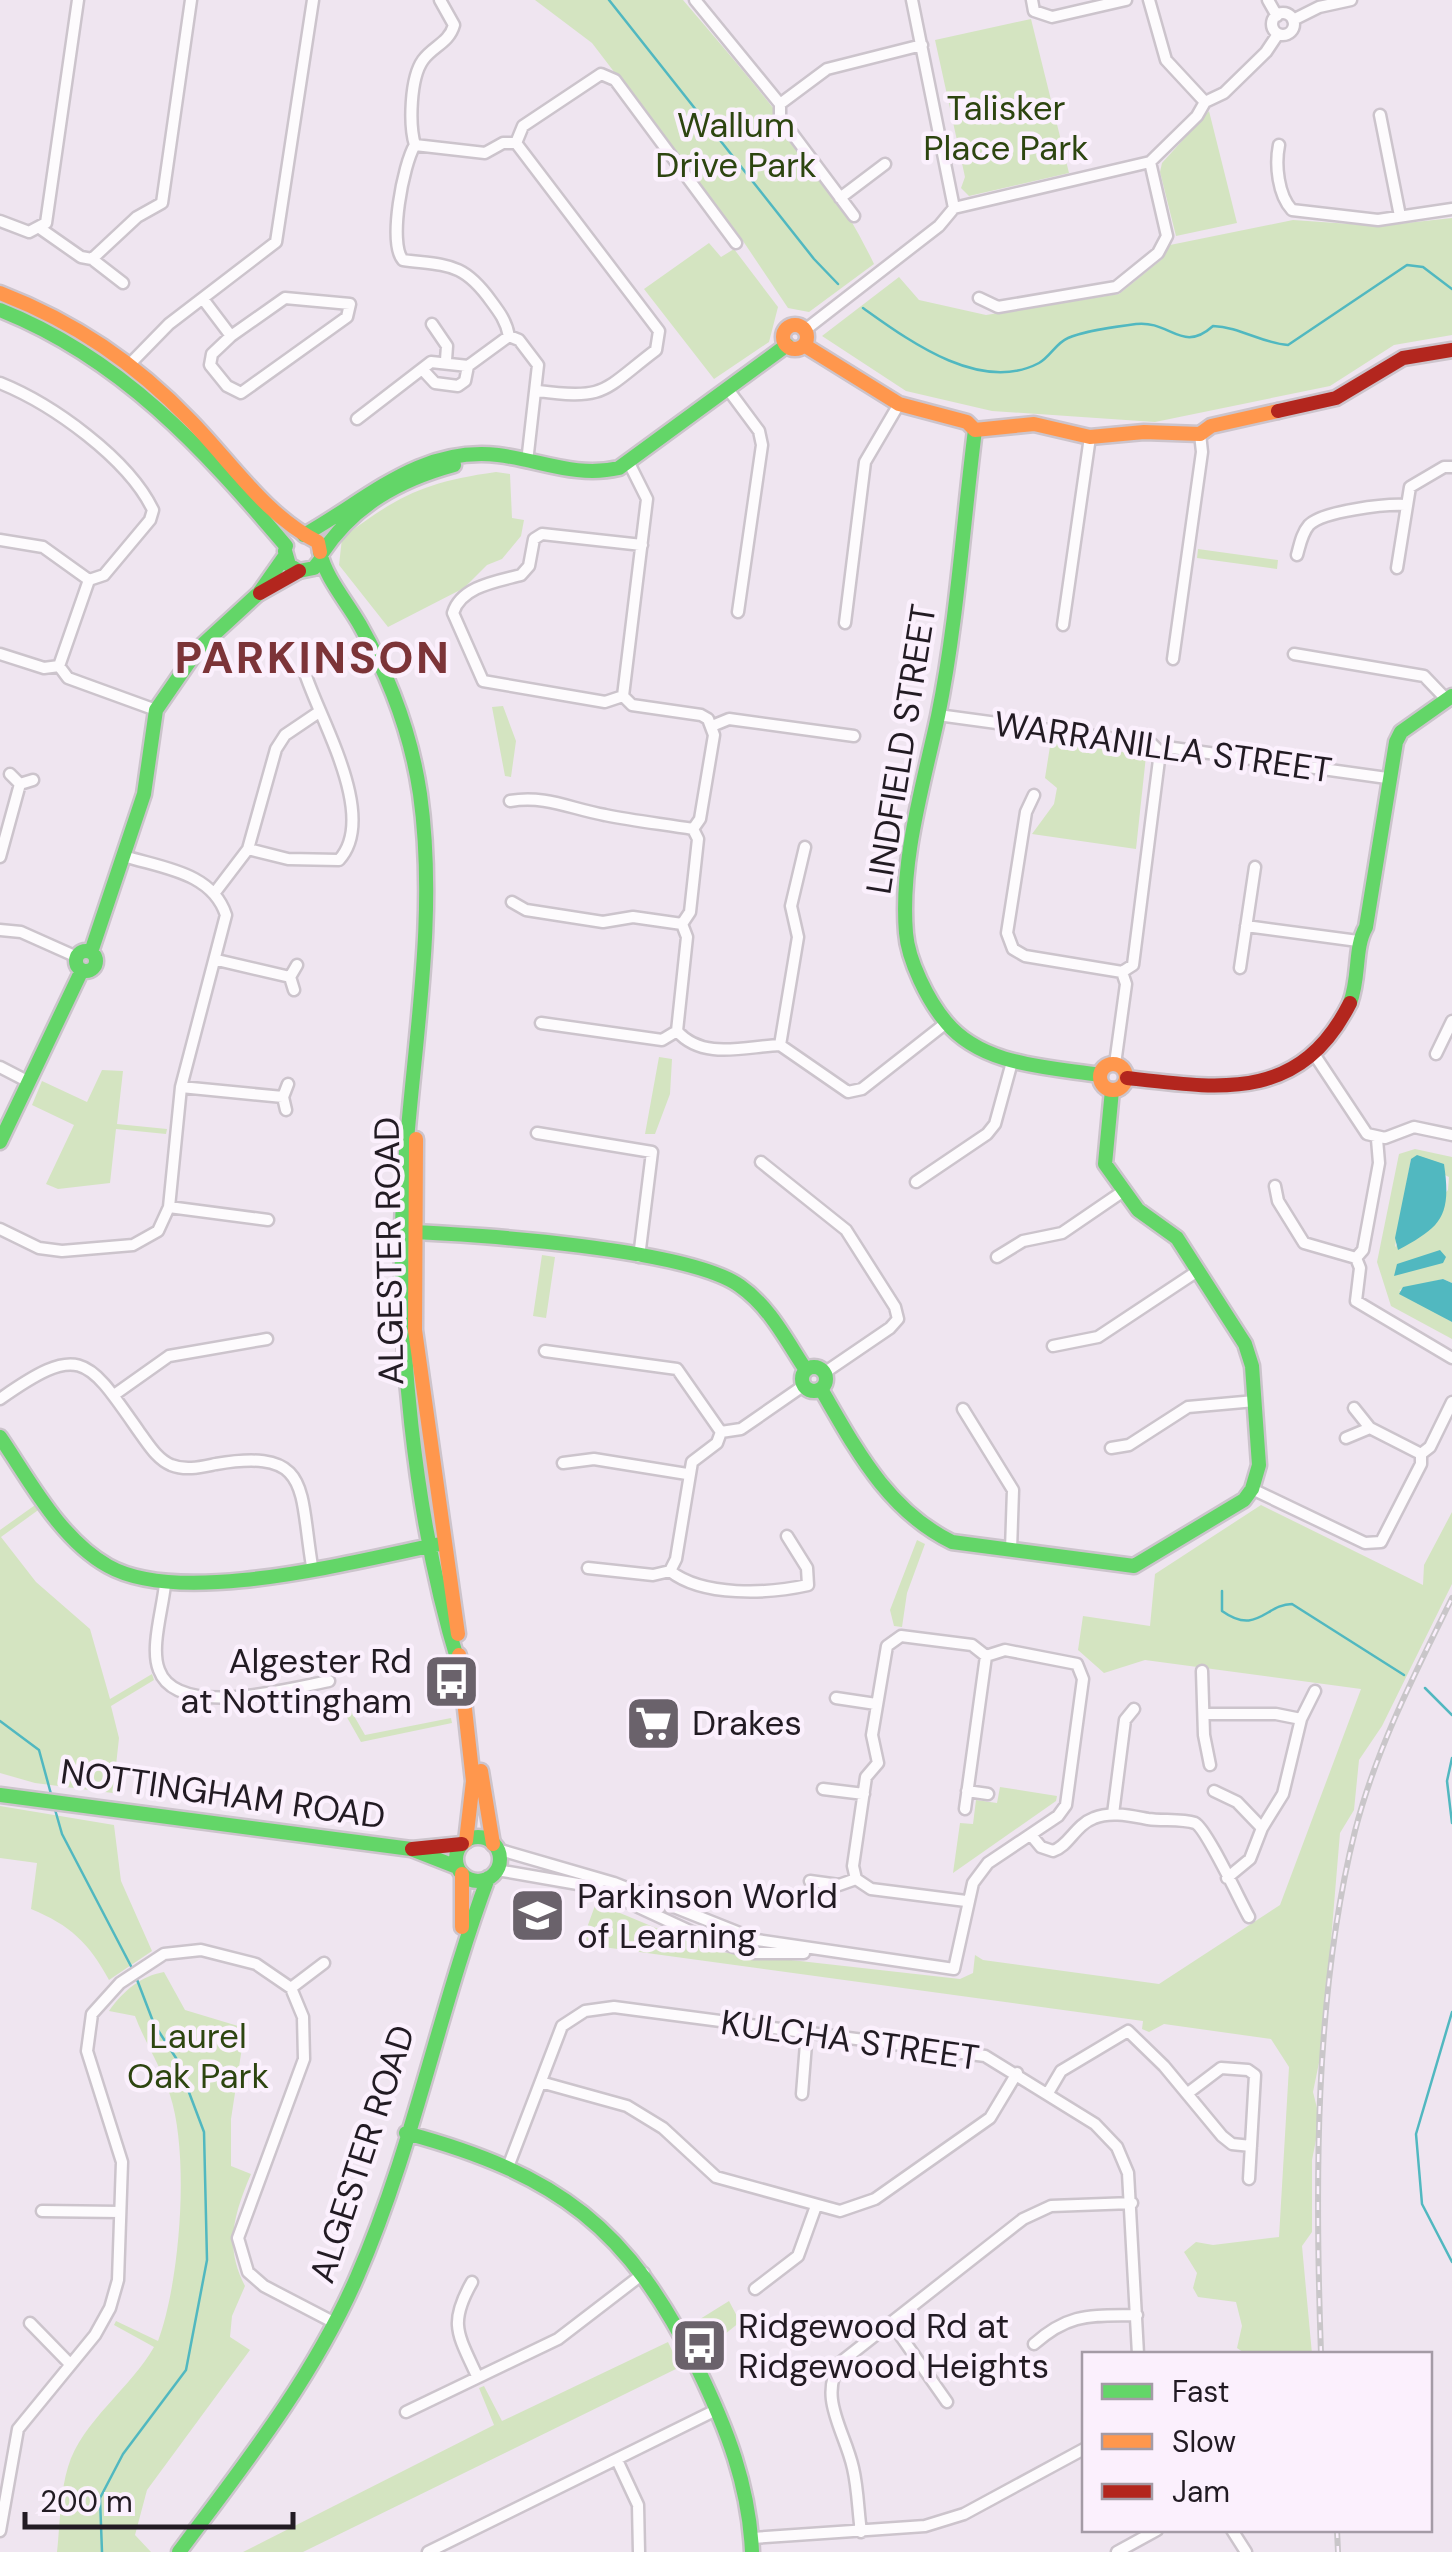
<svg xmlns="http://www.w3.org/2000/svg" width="1452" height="2552" viewBox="0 0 1452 2552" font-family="'DM Sans',sans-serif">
<rect width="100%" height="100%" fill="#efe5f0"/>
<path fill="#d4e4c1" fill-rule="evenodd" d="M535,0h148c70,82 145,167 191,264l-65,48 -21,-4 -49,-73 -147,-192z
M1031,19l38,154 -100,23 -8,-8 4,-11 -30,-137z
M1209,111l28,112 -61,13 -16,-64 2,-9z
M1452,218v117l-58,10 -64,41 -175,36 -163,-11 -86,-20 -84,-55 77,-59 20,23 67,15 133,-21 43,-35 8,-14 123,-25 86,6z
M709,243l12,14 13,-8 44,58 -9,35 -55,37 -70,-90z
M496,472l14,2 2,44 12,2 -3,16 -19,23 -15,6 -23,23 -76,39 -49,-62 3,-27c57,-43 83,-56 154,-66z
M1198,549l80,11 -1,9 -80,-11z
M503,706l13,35 -5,36 -6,-1 -13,-69z
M1051,740l95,16 -10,93 -104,-15 22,-30 3,-16 -12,-10z
M659,1057l13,2 -2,35 -15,40h-10z
M102,1070l21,1 -6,53 50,5 -1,5 -50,-5 -6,54 -52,6 -12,-5 28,-59 -42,-20 10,-24 45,21z
M1415,1149l37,8v126l-9,-4 -44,11 53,32v17l-61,-33 -14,-44 22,-108zM1411,1159l38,18 -1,13 -53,57z
M542,1255l13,2 -9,61 -13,-2z
M38,1503l3,5 -40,29 35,45 54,47 20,70 42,-25 2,6 -43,26 8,32 -6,55 -78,-10 -35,-10v-243z
M1261,1505l162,80 1,-20 28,-53v72l-70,142 -23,34 -5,50 -14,23 -18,215 -9,44 7,28 -8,40v72l-10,14 10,108h-66l-9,-6 5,-22 -6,-24 -38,-5 -5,-9 4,-15 -13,-21 12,-10 17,3 66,-8 10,-170 -18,-28 -107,-15 -15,8 -7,-3 1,-8 -562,-77 15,-41 115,48 249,28 13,-6 2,-18 8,5 176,24 121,-79 81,-216 -216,-29 -41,13 -26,-23 5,-34 67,10 5,-52z
M917,1540l8,4 -18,49 -5,34 -8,-1 -4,-16z
M342,1695l23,40 86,-17 1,5 -91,19 -25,-44z
M1000,1787l57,9 -1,5 -103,72 7,-50 13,1 3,-24 21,3z
M0,1806l114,19 7,56 31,70 -43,29c-20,-37 -39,-55 -78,-71l6,-46 -37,-5z
M164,1972l21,38 53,16 5,15 -12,78v47l20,8c-17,40 -27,72 -6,112l-13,30 -2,21 20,13 -103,140 -12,45 16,17h-94c3,-27 3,-59 11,-85 14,-46 63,-79 86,-120l-40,-22 2,-4 42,20c22,-59 32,-185 12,-246 -8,-27 -25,-52 -35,-79l-26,-5c14,-20 32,-35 55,-39z
M729,2301l11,21 -35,28 -13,-26z
M668,2342l12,25 -377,185h-60l251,-127 -15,-37 5,-2 18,35z"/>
<path fill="#51b8c0" d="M1417,1155l27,9c8,54 -4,63 -46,86l-3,-12 16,-79z
M1440,1250l6,7 -3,6 -49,13 3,-12z
M1443,1279l9,4v39l-53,-28 4,-7z"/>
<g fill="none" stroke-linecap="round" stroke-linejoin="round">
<path stroke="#51b8c0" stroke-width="2.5" d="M609,0l205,259 24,25
M863,308c45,32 117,86 176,55 11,-6 17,-20 29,-25 19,-8 47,-11 68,-14 34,-4 46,30 77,2 27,1 48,17 75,19l119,-80 16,2 29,22
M1222,1591v20c35,25 44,-7 70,-7l112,71
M1425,1688l27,27
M0,1721l39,29 12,44
M1452,1758l-5,23 5,42
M54,1806l8,28 71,136
M1452,2012l-36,122 6,70 30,58
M102,2552l-2,-54 23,-44 63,-84 21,-110 -3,-128 -28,-74 -22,-34 -18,-47"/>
<defs>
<path id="street" d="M440,0l14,25c-5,18 -21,21 -31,35 -13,18 -14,65 -8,85 -12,19 -27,99 -12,115 45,6 60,2 88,41 9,12 15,20 18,35l10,4 19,25 -11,97
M695,0l85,104 47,-35 95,-24
M1032,0l2,11 18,6 74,-17
M1149,0l17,60 39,42
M1268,0l9,16
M1272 24a11 11 0 1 1 22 0a11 11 0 1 1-22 0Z
M1293,20l26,-13 32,-7
M780,104v13l74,99
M1380,115l20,101
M516,143l143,188 -3,19c-54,41 -49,50 -118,41
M415,145l70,8 18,-10h13l7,-17 78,-52 14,6 121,163
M1279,145c-4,20 -1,50 13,65l86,10 74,-11
M840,198l45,-34
M954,208l196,-46 47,-46 8,-14 19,-9 42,-41 12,-18
M0,221l29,11 17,-9 32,-223
M41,229l40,28 11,2 45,-42 25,-14 29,-203
M92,259l31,24
M979,298l19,9 118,-20 42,-34 9,-17 -17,-74
M203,299l28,37 54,-38 65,6 -3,13 -106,76 -14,-7 -17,-21 2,-11 19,-18
M432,324l15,22 -1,14
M805,330l134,-104 15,-18 -42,-208
M128,366l41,-42 107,-82 37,-242
M422,369l13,14 23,3 7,-5 3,-15
M0,383c52,21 128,75 153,127l-3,10 -46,55 -15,5 -30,86
M727,388l32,43 3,14 -24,167
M357,419l74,-57 37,4 41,-30
M629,463l18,36 -24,197 9,9 69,10 7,4 6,16 -14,84 -7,10 5,10 -8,73 -8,12 5,13 -10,94c26,30 70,15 103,14l68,47 14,-3 84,-66
M0,540l43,7 46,33
M1297,555c3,-11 5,-22 12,-30 14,-14 76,-21 96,-20
M1397,568l13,-81 34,-20h8
M845,623l20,-161 34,-58
M1063,625l27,-188
M0,654l44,14 15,-2 9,12 88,32
M1294,654l130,22 23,24
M1173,659l29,-207 -2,-18
M623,696l-18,6 -122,-21 -30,-68c8,-27 46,-32 68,-38l8,-9 5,-27 8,-5 100,11
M938,715l214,29 8,8 13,-4 214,30
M712,726l17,-7 125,17
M10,774l10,10 13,-4
M1034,795l-8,17 -19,121 6,16 12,7 97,16
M510,801c36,-6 61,8 95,14 29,6 58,9 88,14
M248,849l40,10 51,1c40,-43 -20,-142 -34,-187
M0,857l20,-73
M216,891l32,-42 28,-100 9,-14 34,-23
M512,902l14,8 77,12 30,-5 49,7
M1246,926l112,15
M0,930l21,2 56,25
M217,960l73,17
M1240,968l15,-101
M294,990l-4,-13 7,-12
M541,1023l121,17 15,-9
M780,1045l18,-108 -7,-31 14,-59
M1436,1054l16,-33
M1316,1057l51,77 18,4 29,-11 38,8
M1115,1064l11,-80 -4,-12 11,-7 27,-213
M0,1067l29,15
M181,1087l102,10
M286,1110l-3,-13 5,-13
M537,1133l115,19 -13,105
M1377,1139l2,24 -16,87 -7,8 4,10 -4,33 96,57
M761,1162l85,68 49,77 3,12 -8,9 -66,45
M916,1182l71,-48 8,-10 17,-62
M1275,1186l3,15 26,42 52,15
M169,1207l99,13
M0,1229l39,19 23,3 71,-6 25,-14 11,-24 12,-120 45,-172c-14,-43 -64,-47 -102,-59
M997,1257l26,-16 39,-8 60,-41
M1053,1346l45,-9 98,-65
M545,1351l132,18 44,63
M114,1395l55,-39 98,-17
M0,1399c81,-57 87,-42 140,34 9,12 17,26 31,32 15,6 30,2 45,-1 96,-16 83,25 96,102
M963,1409l50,81 -2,60
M1370,1428l51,26
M1346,1438l24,-10 -16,-20
M1111,1448l18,-3 59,-38 67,-6
M563,1463l31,-4 93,15
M1252,1489l113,54 16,-1 40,-78v-10l9,-7 22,-45
M588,1568l65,7 17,-4 6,-12 16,-97 25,-19 4,-11 20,-3 62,-43
M670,1571c33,26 98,23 138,14l-1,-17 -20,-32
M165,1584c-2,24 -15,64 -6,86 18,50 133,18 170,11
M1202,1671l2,64 6,30
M836,1698l40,6
M1204,1714h72l25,5
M823,1789l41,5
M967,1791l21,3
M1214,1791l23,11 25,26
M1113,1814l12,-94 9,-11
M1031,1835l10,12 12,4c16,-5 22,-26 41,-33 17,-7 37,-2 54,1 14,2 34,0 47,4 11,5 45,78 54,94
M497,1849l117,34 143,57 197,29 19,-86 15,-20 70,-47 8,-11 17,-126 -6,-15 -72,-14 -19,6 -21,153
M497,1870l98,17 110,51 49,15h50
M1227,1878l23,-19 12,-31 21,-34 18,-75 14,-28
M810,1881l29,4 17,-6
M966,1901l-95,-12 -15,-10 -3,-13 13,-89 12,-14 -6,-28 15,-89 14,-10 71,9 14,11
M291,1988l33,-25
M544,2083l83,23 36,22 53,49 124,34 35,-12 115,-81 27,-45
M1048,2093l13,-22 67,-40 36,35 58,70 10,8 19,2
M1188,2093l33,-25 27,2 7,5 -6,104
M802,2094l5,-63
M508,2167l54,-141 23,-15 29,-4 371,49 110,68 22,23 11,26 10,181
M42,2211l78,1
M472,2282c-24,42 -14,52 5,94
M755,2289l43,-33 18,-50
M30,2323l40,41
M893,2325l54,77
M1034,2344c36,-32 57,-28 103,-29
M406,2412l152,-73 86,-66
M617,2460l21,45 1,47
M1232,2530l14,22
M0,2531l18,-102 77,-94 15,-27 8,-28 4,-118 -35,-111 5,-37 28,-31 44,-29 37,-4 55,14 35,24 12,29 1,42 -66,179 10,34 16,14 71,37
M861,2532c-3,-21 -3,-43 -8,-64 -8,-37 -36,-71 -12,-106l182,-143 28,-13 81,-3
M752,2538l173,-12 39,-12 120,-65
M428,2552l290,-143
M1117,2552l40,-22"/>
<path id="fast" d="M0,310c121,48 203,138 286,236
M975,430c-12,94 -18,193 -37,286 -15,70 -38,145 -32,217 2,27 22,68 40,89 36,44 103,45 154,53
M304,535c63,-35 116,-89 194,-80 42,5 78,23 121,13l168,-123
M285,551l4,14 10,6 15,-3 7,-9
M320,552c5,25 27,50 40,73 30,53 51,108 60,169 18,128 -8,257 -16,385 -9,152 10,340 55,486
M322,553c32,-48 77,-73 132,-88
M76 961a10 10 0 1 1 20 0a10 10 0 1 1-20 0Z
M91,952l53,-158 12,-84 42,-61 61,-56 26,-37
M1350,1003c10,-26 4,-55 16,-76l30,-185 5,-10 51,-36
M0,1142l82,-172
M408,1232c69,2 281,17 332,54 30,21 46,54 66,84
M802 1379a12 12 0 1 1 24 0a12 12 0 1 1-24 0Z
M821,1389c35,60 66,121 131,153l182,24 110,-66 8,-11 7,-24 -7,-99 -7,-22 -68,-106 -39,-28 -33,-46 7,-74
M0,1437c30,44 60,102 108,129 74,42 250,-6 332,-22
M0,1795l411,54 46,18
M456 1859a22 22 0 1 1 44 0a22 22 0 1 1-44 0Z
M406,2133c152,41 223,95 292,236 29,60 51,116 54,183
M179,2552c65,-87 134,-174 178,-275 56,-128 82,-268 131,-399"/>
<path id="slow" d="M0,293c75,29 135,70 191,128 41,42 74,94 127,121l2,10
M783 337a12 12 0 1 1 24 0a12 12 0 1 1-24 0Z
M804,345l95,59 68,18 8,8 59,-6 56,13 54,-5 56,2 11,-8 67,-15
M1100 1077a13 13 0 1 1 26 0a13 13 0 1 1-26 0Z
M416,1139l-1,191 43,304
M459,1655l14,126 -7,60
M481,1771l12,73
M462,1874v53"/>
<path id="jam" d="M1278,411l58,-13 67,-40 49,-8
M260,593l39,-22
M1127,1078c95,11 173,24 223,-75
M412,1849l50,-5"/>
</defs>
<use href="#street" stroke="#ccc4cc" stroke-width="15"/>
<use href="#fast" stroke="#ccc4cc" stroke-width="19"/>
<use href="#slow" stroke="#ccc4cc" stroke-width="19"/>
<use href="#jam" stroke="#ccc4cc" stroke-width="19"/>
<use href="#street" stroke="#fdfbfd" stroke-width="10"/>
<use href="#fast" stroke="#63d668" stroke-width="14"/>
<use href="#slow" stroke="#ff974d" stroke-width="14"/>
<use href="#jam" stroke="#b3261e" stroke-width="14"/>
<defs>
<path id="rail" d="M1321,2354c-6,-168 -7,-359 34,-523 21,-82 60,-158 97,-233
M1337,2530l1,22"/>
</defs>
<use href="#rail" stroke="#c9c6c9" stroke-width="6"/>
<use href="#rail" stroke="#fbf0fd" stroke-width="2.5" stroke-dasharray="8" stroke-linecap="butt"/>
</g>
<defs>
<symbol id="bus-square" viewBox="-11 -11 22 22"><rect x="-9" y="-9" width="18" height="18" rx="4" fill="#6a626b" stroke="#fbf0fd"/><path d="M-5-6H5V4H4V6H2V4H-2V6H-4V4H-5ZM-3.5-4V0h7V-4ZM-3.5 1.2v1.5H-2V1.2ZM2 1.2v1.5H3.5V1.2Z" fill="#fff"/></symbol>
<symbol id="supermarket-square" viewBox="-11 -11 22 22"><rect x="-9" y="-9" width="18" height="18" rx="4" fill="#6a626b" stroke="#fbf0fd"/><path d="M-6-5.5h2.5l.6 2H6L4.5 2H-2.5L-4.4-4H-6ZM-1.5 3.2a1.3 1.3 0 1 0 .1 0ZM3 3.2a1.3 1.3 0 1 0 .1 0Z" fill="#fff"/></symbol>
<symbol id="school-square" viewBox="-11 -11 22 22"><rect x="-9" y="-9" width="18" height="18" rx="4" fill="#6a626b" stroke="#fbf0fd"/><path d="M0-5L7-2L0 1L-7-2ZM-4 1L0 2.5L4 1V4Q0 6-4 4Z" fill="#fff"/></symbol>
</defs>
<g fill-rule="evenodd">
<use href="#bus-square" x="420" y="1650" width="63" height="63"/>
<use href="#supermarket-square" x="622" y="1692" width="63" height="63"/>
<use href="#school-square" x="506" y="1884" width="63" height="63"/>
<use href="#bus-square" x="668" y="2314" width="63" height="63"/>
</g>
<g text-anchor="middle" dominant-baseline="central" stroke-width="9" stroke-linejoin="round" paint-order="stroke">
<g font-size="35" fill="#2d4510" stroke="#fbf0fd">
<text x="1006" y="108">Talisker<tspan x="1006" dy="40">Place Park</tspan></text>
<text x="736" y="125">Wallum<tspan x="736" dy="40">Drive Park</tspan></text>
<text x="198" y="2036">Laurel<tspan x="198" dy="40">Oak Park</tspan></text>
</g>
<g font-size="35" fill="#221b23" stroke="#fbf0fd">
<text transform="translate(1163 747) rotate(8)">WARRANILLA STREET</text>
<text transform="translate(901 749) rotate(-81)">LINDFIELD STREET</text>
<text transform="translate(389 1251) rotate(-91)">ALGESTER ROAD</text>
<text transform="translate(223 1794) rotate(8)">NOTTINGHAM ROAD</text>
<text transform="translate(850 2040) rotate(8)">KULCHA STREET</text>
<text transform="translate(362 2154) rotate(-72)">ALGESTER ROAD</text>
</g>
<g font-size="35" fill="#221b23" stroke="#fbf0fd" text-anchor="start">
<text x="412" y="1661" text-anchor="end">Algester Rd<tspan x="412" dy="40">at Nottingham</tspan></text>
<text x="692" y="1723">Drakes</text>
<text x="577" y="1896">Parkinson World<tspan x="577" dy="40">of Learning</tspan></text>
<text x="738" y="2326">Ridgewood Rd at<tspan x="738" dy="40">Ridgewood Heights</tspan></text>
</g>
<g font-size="45" font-weight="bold" letter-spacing="2.5" fill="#7c3438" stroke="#fbf0fd">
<text x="313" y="657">PARKINSON</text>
</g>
</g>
<rect x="1082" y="2352" width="350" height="180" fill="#fbf0fd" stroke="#a49ba6" stroke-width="2.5"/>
<rect x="1102" y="2384" width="50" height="15" fill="#63d668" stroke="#a49ba6" stroke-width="2.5"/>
<text x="1172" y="2402" font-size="30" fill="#221b23">Fast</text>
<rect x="1102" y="2434" width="50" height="15" fill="#ff974d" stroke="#a49ba6" stroke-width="2.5"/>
<text x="1172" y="2452" font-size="30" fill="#221b23">Slow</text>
<rect x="1102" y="2484" width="50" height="15" fill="#b3261e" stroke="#a49ba6" stroke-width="2.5"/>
<text x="1172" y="2502" font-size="30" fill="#221b23">Jam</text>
<path d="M25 2512v15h268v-15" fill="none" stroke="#221b23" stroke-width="5"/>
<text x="40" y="2512" font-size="30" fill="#221b23" stroke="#fbf0fd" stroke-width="8" paint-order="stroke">200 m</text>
</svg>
